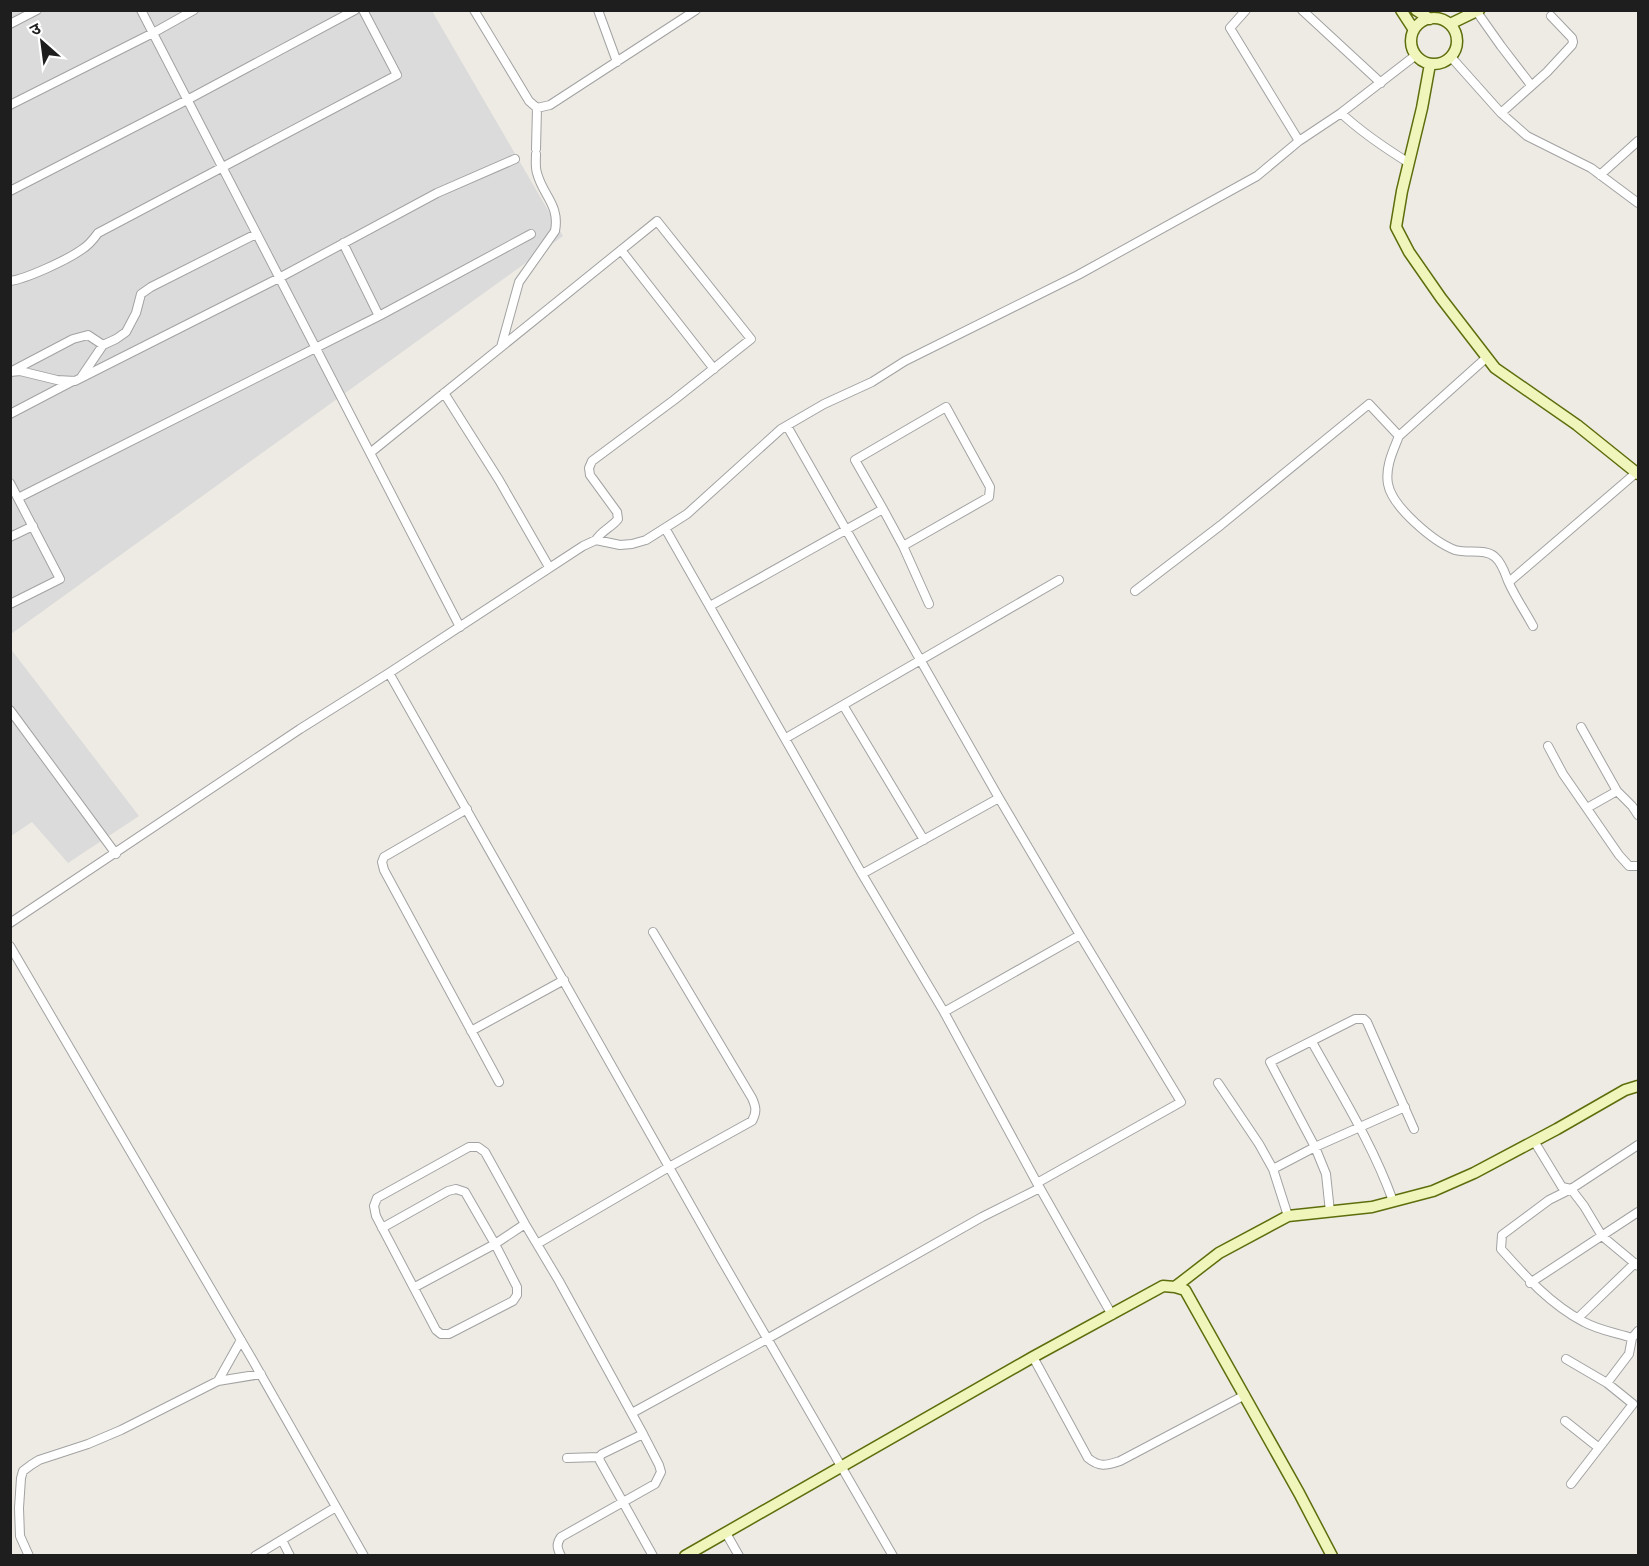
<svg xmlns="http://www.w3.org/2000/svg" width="1649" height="1566" viewBox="0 0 1649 1566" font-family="Raleway,'Noto Sans Devanagari',sans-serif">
<rect width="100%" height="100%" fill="#eeebe4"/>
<path fill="#dcdbdb" d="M11,11h421l131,225 -552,398z
M10,648l129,168 -71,47 -36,-41 -21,14z"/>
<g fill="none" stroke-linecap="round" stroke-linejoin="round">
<defs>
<path id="street" d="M141,10l319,617
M474,10l55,91 8,7 13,-3 146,-95
M598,10l19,52
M1246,10l-16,18 69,113
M1302,10l79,73
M1477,12l24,34 30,39
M10,24l27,-14
M1451,57l50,56 26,23 64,32 47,35
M10,105l143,-72 41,-23
M1341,113c21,20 44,35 68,50
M1501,113l46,-41 25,-27 1,-3 -1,-4 -21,-22
M536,149l1,-41
M1600,175l38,-34
M10,191l177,-91 168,-90
M343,243l36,73
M621,250l93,119
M10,281c16,-2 57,-21 71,-31 7,-4 12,-10 17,-17l299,-158 -34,-65
M501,347l18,-65 36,-51c5,-26 -12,-35 -18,-58 -2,-6 -1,-12 -1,-19
M14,370l59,-31 15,-4 15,10
M10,372l10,-1 37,9 18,1 204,-103 158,-85 78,-34
M82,376l21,-31 13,-6 10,-7 10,-19 5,-19 10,-7 105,-53
M444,393l55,87 50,87
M10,414l63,-33
M787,426l212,372 81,137 -136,77 93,171
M1399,436c-6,15 -14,31 -11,48 4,23 46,58 67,66 13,4 30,-2 40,7 7,6 10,16 13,24 7,16 17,30 25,45
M370,453l287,-232 94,118 -77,61 -82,61 -3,7 1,7 27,37 1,7c-6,8 -17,12 -22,21
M10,483l50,96 -50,25
M18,498l361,-182 152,-82
M883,509l20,37 26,58
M665,528l197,346
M10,537l23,-11
M1509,582l128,-110
M1135,591l86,-66 148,-121 30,32 87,-78
M710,606l173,-97 -28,-49 91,-53 44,80 -1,10 -86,49
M389,673l331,584 173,299
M843,705l81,135
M10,710l106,144
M1581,727l36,64 15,15 6,9
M786,738l273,-158
M1548,746l15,28 56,81 10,11h9
M1587,808l30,-17
M467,809l-83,48 -2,5 2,8 115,212
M10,923l290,-194 89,-56 194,-127 13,-6 24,5 12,-1 14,-4 41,-26 94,-85 43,-25 48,-22 33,-21 173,-86 179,-99 42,-35 42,-28 75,-58
M1080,935l101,167 -144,81 75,132
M10,946l242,413 112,197
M944,1012l-82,-138 137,-76
M471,1031l93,-51
M1312,1042c29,52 61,103 81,159
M1218,1083l41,61 14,25 15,47
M1534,1141l28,46 9,2 13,17 18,30 36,30
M1273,1169l42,-22 90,-40
M1330,1212l-4,-38 -11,-27 -45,-85 85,-43h9l3,3 47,107
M382,1228l66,-37 8,-2 9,3 30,52 22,43v8l-4,6 -64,33h-8l-5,-4 -60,-114 -2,-10 3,-8 92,-51h9l7,5 40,72 34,57 84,153 16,31 2,7 -6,12 -94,53c-5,7 -4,11 0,19
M537,1244l132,-77 83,-46c5,-9 4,-14 0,-23l-99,-166
M1530,1283l108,-71
M415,1287l80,-43 30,-20
M1578,1318l57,-55
M1632,1338c-15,-5 -34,-8 -48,-16 -34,-18 -58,-45 -83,-73l1,-14 47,-35 22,-11 67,-44
M1033,1357l55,101c12,10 19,7 32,3l125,-66
M1566,1359l41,24 26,21 -62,80
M218,1381l23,-41
M1607,1383l22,-29 3,-16 6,-7
M632,1413l135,-74 215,-122 58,-29
M1565,1421l34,27
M643,1434l-41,20 -3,3 1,4 53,95
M567,1458l32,-1
M726,1533l13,23
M282,1540l8,16
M29,1556l-9,-20 -1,-28 2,-30 2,-7 8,-6 8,-5 49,-16 33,-14 97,-49 43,-7
M255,1556l81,-49"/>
<path id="secondary" d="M1401,10l13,20
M1416,10l14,9
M1411 41a23 23 0 1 1 46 0a23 23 0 1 1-46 0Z
M1450,24l29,-14
M1430,64l-8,44 -20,83 -6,36 13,25 32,46 54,70 82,57 61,49
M1175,1287l44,-34 69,-37 84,-9 61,-16 41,-18 83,-44 68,-39 13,-4
M685,1556l348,-199 130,-71 12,1 10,3 114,203 33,63"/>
</defs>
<use href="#street" stroke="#a2a2a2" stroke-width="10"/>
<use href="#secondary" stroke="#5e6e0c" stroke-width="13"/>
<use href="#street" stroke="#fff" stroke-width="8"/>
<use href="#secondary" stroke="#eff5bb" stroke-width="10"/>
</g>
<rect width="1649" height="1566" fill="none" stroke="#1e1e1e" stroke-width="24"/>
<g transform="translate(42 42) rotate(332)" stroke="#ffffff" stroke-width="4.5" paint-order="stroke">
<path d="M0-4.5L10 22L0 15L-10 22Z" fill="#1e1e1e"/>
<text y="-9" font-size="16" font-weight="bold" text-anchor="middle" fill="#1e1e1e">उ</text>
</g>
</svg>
